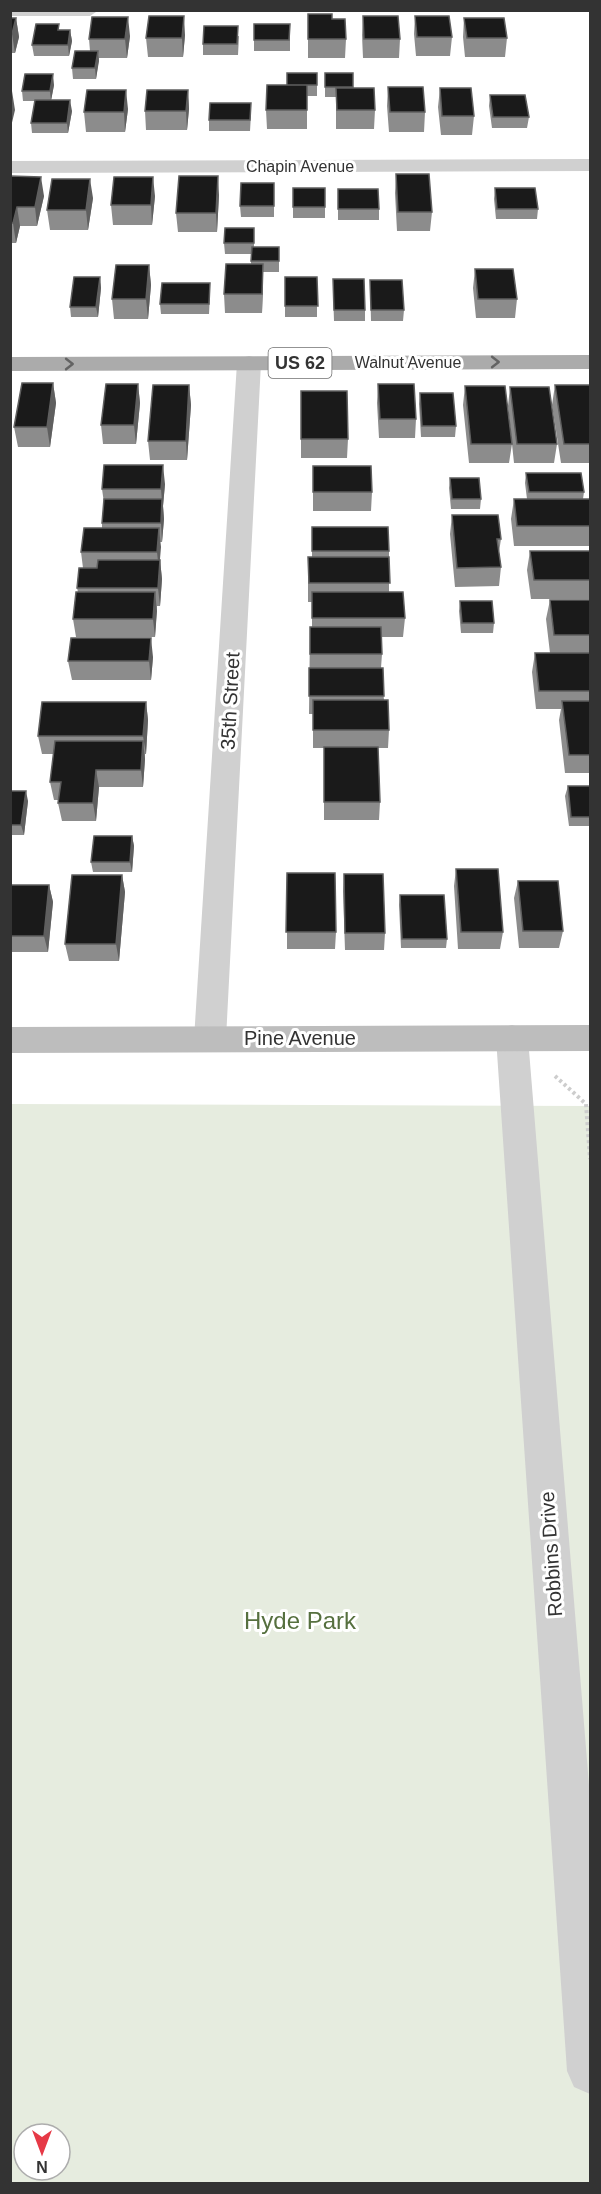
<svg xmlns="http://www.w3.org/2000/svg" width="601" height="2194" viewBox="0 0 601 2194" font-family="Arial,sans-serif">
<rect width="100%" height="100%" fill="#fff"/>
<path fill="#e6ecdf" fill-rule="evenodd" d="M10,1104l580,2v1077h-579zM24,2134h36v36h-36z"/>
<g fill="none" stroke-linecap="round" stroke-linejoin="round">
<path stroke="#cdcdcd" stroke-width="4" stroke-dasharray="3 3" stroke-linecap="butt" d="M555,1076l31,28 4,55"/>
<path fill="#d0d0d0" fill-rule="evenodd" d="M10,10h89l-9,6h-80z
M590,159v12l-580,2v-12z
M249,356l8,2 4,5 -35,676 -5,10 -11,3 -11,-3 -5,-10 43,-676 4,-5z
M512,1025l11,3 5,10 62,759v297l-16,-7 -7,-16 -71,-1033 5,-10z"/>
<path fill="#bdbdbd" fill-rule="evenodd" d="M590,1025v26l-580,2v-26z"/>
<path fill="#ababab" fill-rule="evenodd" d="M590,355v14l-580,2v-14z"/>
</g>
<path fill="#8c8c8c" d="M308,14l24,5 14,20 -1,19h-37z
M363,16l37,23 -1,19h-36l-1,-23z
M415,16l37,21 -2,19h-34l-2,-22z
M10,18h6l3,19 -4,16h-5z
M464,18l43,20 -2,19h-40l-2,-20z
M290,24v27h-36v-11z
M60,30h10l2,11 -3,15h-35l-2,-11z
M185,35l-2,22h-35l-2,-19z
M130,36l-3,22h-28l-3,21h-23l-1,-11 18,-17 -1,-12z
M239,36l-1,19h-35v-11z
M317,73v23h-10v33h-40l-1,-19 21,-25z
M325,73h28v15l22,22 -1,19h-38v-32h-11z
M54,85l-3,15 21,11 -4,22h-36l-1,-10 4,-22h-12l-1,-10z
M388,87l37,25 -1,20h-35l-2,-26z
M440,88l34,28 -2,19h-31l-3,-28z
M188,90l1,19 -2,21h-41l-1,-19z
M490,95l39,22 -2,11h-35l-3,-22z
M128,109l-3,23h-39l-2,-20z
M251,114l-1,17h-41v-11z
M396,174l36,38 -2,19h-33l-2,-38z
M10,176l34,20 -7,30h-17l-4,17h-6z
M274,183v34h-33l-1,-11z
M293,188h32v30h-32z
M495,188l43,21 -1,10h-41l-2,-20z
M338,189l41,20v11h-41z
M219,195l-2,37h-39l-2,-19z
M155,196l-3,29h-39l-2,-20z
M93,198l-5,32h-38l-3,-20z
M254,228v19h25v25h-16l-1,41h-37l-1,-19 27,-30v-10h-26l-1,-11z
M149,265l2,20 -3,34h-34l-2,-20z
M475,269l42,30 -2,19h-39l-3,-30z
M100,277l1,11 -3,29h-27l-1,-10z
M285,277h32v40h-32z
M370,280l34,30 -1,11h-32z
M210,283v11l-1,20h-48l-1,-10z
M333,290l32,20v11h-31z
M53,383l3,20 -6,44h-32l-4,-20z
M138,384l2,19 -4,41h-33l-2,-19z
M378,384l38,35 -1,19h-36l-2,-35z
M189,385l2,20 -4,55h-37l-2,-19z
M555,385h36v78h-30l-9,-58z
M465,386l47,58 -3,19h-40l-6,-58z
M510,387l47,57 -3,19h-40l-6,-57z
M301,391l47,48 -1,19h-46z
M420,393l36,33 -1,11h-34l-2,-33z
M313,466l59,26 -1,19h-58z
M526,473l58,19 -1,7h8v47h-77l-3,-27 3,-20h13l-2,-16z
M450,478l31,21 -1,10h-29l-2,-21z
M165,484l-2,22 1,13 -2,23h-2v18l2,19 -2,27h-3l-2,31h-79l-3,-18 5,-27 -1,-4 6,-20 -2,-16 21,-24v-5l2,-20 -2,-14z
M452,515l49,24 -2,13 2,15 -2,19 -44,1 -5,-53z
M312,527l77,24v41l16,26 -2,19h-22l1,17 -1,14 3,32 5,30 -1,18h-10l2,54 -1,18h-55v-72h-11v-34h-4l1,-87h2v-25h-4v-26l4,-19z
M530,551h61v48h-60l-4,-29z
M550,600h41v173h-26l-6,-53 2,-11h-25l-4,-37 3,-19h15l-4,-34z
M460,601l34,22 -1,10h-32l-2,-22z
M153,657l-2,23h-79l-4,-19z
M146,702l2,18 -2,34h-1v5l-2,28h-44l-3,34h-34l-4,-18 1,-3h-5l-4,-18 4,-28h-12l-4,-18z
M568,786h23v40h-22l-4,-30z
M10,791l18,10 -4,34h-14z
M132,836l2,10 -2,26h-39l-2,-10z
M456,869l47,63 -3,17h-42l-4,-63z
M287,873l49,59 -1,17h-48z
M344,874l41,59 -1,17h-39l-2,-59z
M122,875l3,17 -6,69h-50l-4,-17z
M518,881l45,50 -4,17h-40l-5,-50z
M10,885h39l4,17 -5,50h-38z
M400,895l47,44 -1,9h-45l-2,-43z"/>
<path fill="#5f5f5f" d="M184,16l1,19 -2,22 -1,-19z
M128,17l2,19 -3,22 -2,-19z
M16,18l3,19 -4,16 -3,-19z
M70,30l2,11 -3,15 -1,-11z
M98,51l1,10 -3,18 -1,-11z
M53,74l1,11 -3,16 -1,-10z
M126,90l2,19 -3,23 -1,-20z
M188,90l1,19 -2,21 -1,-19z
M12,91l3,19 -5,21v-34z
M70,100l2,11 -4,22 -1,-10z
M218,176l1,19 -2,37 -1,-19z
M41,177l3,19 -7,30 -2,-19z
M153,177l2,19 -3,29 -1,-20z
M90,179l3,19 -5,32 -2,-20z
M17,207l3,19 -4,17 -3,-20z
M263,264v19l-1,30v-19z
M149,265l2,20 -3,34 -2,-20z
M100,277l1,11 -3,29 -2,-10z
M53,383l3,20 -6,44 -3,-20z
M138,384l2,19 -4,41 -2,-19z
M189,385l2,20 -4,55 -1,-19z
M10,394l2,8 -2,9z
M163,465l2,19 -2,22 1,13 -2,23 -1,-19 1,-21 -1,-13z
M159,528l2,19 -2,24 -2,-19z
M160,560l2,19 -2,27 -2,-18z
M155,592l2,19 -2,26 -2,-18z
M151,638l2,19 -2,23 -2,-19z
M146,702l2,18 -2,34 -3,-18z
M143,741l2,18 -2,28 -2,-17z
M96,770l3,17 -3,34 -3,-18z
M26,791l2,10 -4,34 -3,-10z
M132,836l2,10 -2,26 -2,-10z
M122,875l3,17 -6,69 -3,-17z
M49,885l4,17 -5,50 -4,-16z"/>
<path fill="#1a1a1a" stroke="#5f5f5f" stroke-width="1.5" d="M308,14h24v5h13l1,20h-38z
M149,16h35l-2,22h-36z
M363,16h35l2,23h-36z
M415,16h34l3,21h-35z
M92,17h36l-3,22h-36z
M10,18h6l-4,16h-2z
M464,18h40l3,20h-40z
M36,24h23l-1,6h12l-2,15h-36z
M254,24h36l-1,16h-35z
M204,26h34l-1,18h-34z
M75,51h23l-3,17h-23z
M287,73h30v12h-30z
M325,73h28v14h-28z
M25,74h28l-3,17h-28z
M267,85h40v25h-41z
M388,87h35l2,25h-35z
M336,88h38l1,22h-38z
M440,88h31l3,28h-32z
M87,90h39l-2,22h-40z
M147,90h41l-2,21h-41z
M490,95h35l4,22h-36z
M35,100h35l-3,23h-36z
M210,103h41l-1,17h-41z
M396,174h33l3,38h-34z
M10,176l31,1 -6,30h-18l-4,16h-3z
M179,176h39l-2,37h-40z
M114,177h39l-2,28h-40z
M52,179h38l-4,31h-39z
M241,183h33v23h-34z
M293,188h32v19h-32z
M495,188h40l3,21h-41z
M338,189h40l1,20h-41z
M225,228h29v15h-30z
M252,247h27v14h-28z
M226,264h37l-1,30h-38z
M116,265h33l-3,34h-34z
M475,269h38l4,30h-39z
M74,277h26l-4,30h-26z
M285,277h32l1,29h-33z
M333,279h31l1,31h-31z
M370,280h32l2,30h-33z
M162,283h48l-1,21h-49z
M22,383h31l-6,44h-33z
M106,384h32l-4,41h-33z
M378,384h36l2,35h-36z
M153,385h36l-3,56h-38z
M555,385h36v59h-27z
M465,386h40l7,58h-41z
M510,387h39l8,57h-40z
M301,391h46l1,48h-47z
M420,393h33l3,33h-34z
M104,465h59l-2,24h-59z
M313,466h58l1,26h-59z
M526,473h55l3,19h-55z
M450,478h29l2,21h-29z
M104,499h58l-1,24h-59z
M514,499h77v27h-74z
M452,515h46l3,24h-4l4,28 -44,1z
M312,527h76l1,24h-77z
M84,528h75l-2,24h-76z
M530,551h61v29h-57z
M308,557h81l1,26h-81z
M98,560h62l-2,28h-81l2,-20h18z
M76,592h79l-2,27h-80z
M312,592h91l2,26h-93z
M550,600h41v35h-37z
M460,601h32l2,22h-32z
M310,627h71l1,27h-72z
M71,638h80l-2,23h-81z
M535,653h56v38h-52z
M309,668h74l1,28h-75z
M313,700h75l1,30h-76z
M562,701h29v54h-22z
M42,702h104l-3,34h-105z
M55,741h88l-2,29h-45l-3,33h-35l3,-21h-11z
M324,747h54l2,55h-56z
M568,786h23v31h-20z
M10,791h16l-5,34h-11z
M94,836h38l-2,26h-39z
M456,869h42l5,63h-42z
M287,873h48l1,59h-50z
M344,874h39l2,59h-40z
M72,875h50l-6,69h-51z
M518,881h40l5,50h-40z
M10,885h39l-5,51h-34z
M400,895h44l3,44h-45z"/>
<defs><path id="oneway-chevron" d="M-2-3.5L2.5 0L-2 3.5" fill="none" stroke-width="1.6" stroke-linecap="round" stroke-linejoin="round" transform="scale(1.5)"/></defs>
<g stroke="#636363">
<use href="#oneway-chevron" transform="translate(495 362)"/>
<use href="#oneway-chevron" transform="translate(69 364)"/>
</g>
<g text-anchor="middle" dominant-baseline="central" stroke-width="6" stroke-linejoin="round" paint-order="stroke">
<g font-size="16" fill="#333" stroke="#fff">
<text x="300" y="166">Chapin Avenue</text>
<text x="408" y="362">Walnut Avenue</text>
</g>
<rect fill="#fff" stroke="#707070" stroke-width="1.5" x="268.5" y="348" width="63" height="30" rx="4.5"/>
<g font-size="18" font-weight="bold" fill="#333">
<text x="300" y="363">US 62</text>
</g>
<g font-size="20" fill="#333" stroke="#fff">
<text transform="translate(230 701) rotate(-87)">35th Street</text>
<text x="300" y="1038">Pine Avenue</text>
<text transform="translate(551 1554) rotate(-94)">Robbins Drive</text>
</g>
<g font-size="24" fill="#56703f" stroke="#fff">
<text x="300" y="1620">Hyde Park</text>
</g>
</g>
<rect width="601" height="2194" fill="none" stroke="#333333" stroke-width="24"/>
<g transform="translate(42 2152) rotate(180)"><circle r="28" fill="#ffffff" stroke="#adadad" stroke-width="1.5"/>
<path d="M0-4.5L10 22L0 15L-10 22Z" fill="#e63946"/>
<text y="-9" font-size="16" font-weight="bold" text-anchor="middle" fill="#333333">N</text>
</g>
</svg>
